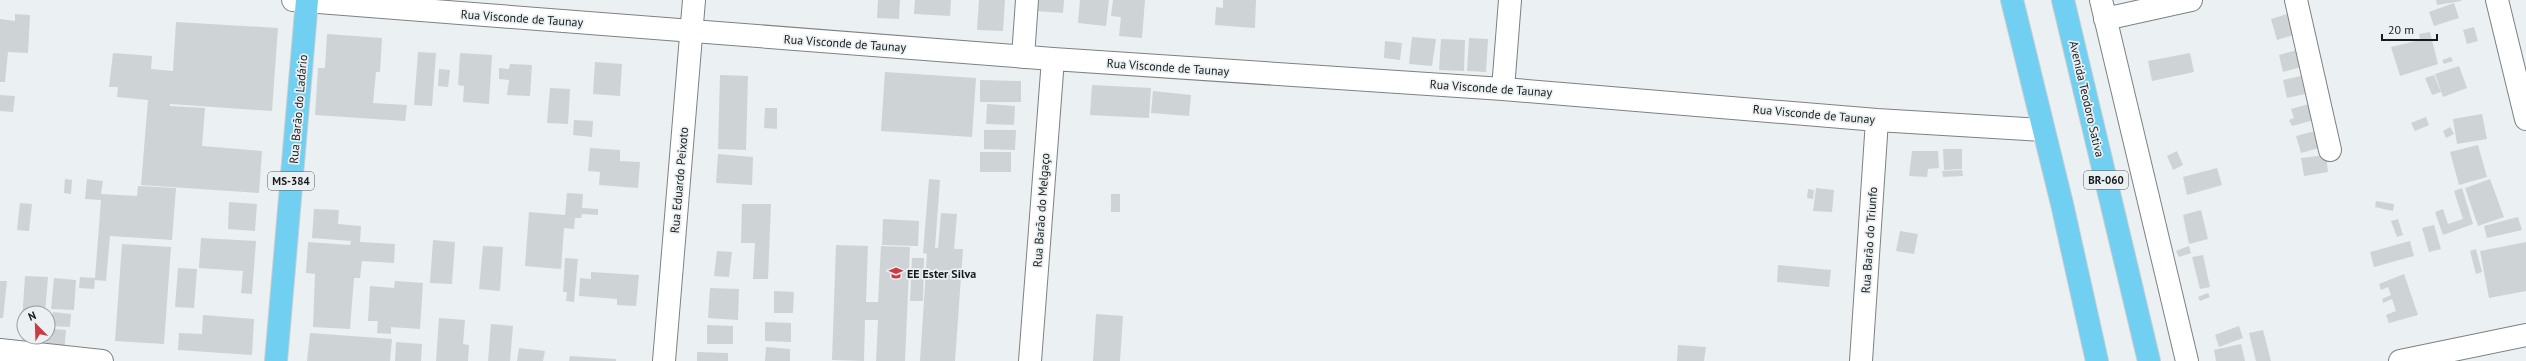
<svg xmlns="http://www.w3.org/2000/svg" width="2526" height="361" viewBox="0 0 2526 361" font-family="'PT Sans',sans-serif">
<rect width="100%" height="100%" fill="#ebf0f3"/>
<path fill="#ced3d6" d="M878,0h22l-1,19 -22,-1z
M915,0h36l-1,16 -36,-2z
M979,0h26l-2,31 -26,-1z
M1037,0h27l-1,13 -27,-2z
M1080,0h29l-3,26 -28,-3z
M1113,0h32l-3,38 -23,-2 2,-19 -10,-1z
M1223,0h33l-1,28 -40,-3 1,-18 7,1z
M2436,0h25v1l-24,4z
M2454,3l5,15 -25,8 -5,-14z
M2290,13l6,21 -19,6 -6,-21z
M15,14l15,1 -2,38 -20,-1 -3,30h-5v-63l15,2z
M176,22l102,6 -6,83 -102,-7v2l35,2 -3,38 60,5 -3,42 -118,-8 7,-85 -31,-3 1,-10h-9l4,-34 39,3 -1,13 22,2z
M2474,27l4,14 -11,3 -4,-14z
M2430,32l8,32 -38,12 -9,-29 29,-7 -1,-6z
M327,34l55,4 -2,34h-4l-3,31 34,2 -2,16 -90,-6 3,-47h7z
M1412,37l24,2 -4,27 -23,-2z
M1469,38l19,1 -2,33 -19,-1z
M1441,39l24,1 -1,31 -25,-1z
M1385,41l17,2 -2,17 -16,-2z
M2297,50l4,17 -18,5 -4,-17z
M418,52l18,1 -4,53 -18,-1z
M460,53l32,2 -3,49 -26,-2 1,-16 -6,-1z
M2190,53l4,19 -42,9 -4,-20z
M2451,57l2,4 -9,3 -2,-4z
M595,62l27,2 -2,32 -27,-2z
M510,64l22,1 -2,31 -23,-1 2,-15 -10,-1v-11l10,1z
M2459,66l8,22 -24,9 -8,-23z
M439,69l11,1 -2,17 -10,-1z
M885,72l91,6 -4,59 -91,-6z
M720,75l28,1 -2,74 -28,-1z
M2434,75l7,17 -9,3 -7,-17z
M2301,76l4,18 -18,4 -4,-18z
M980,80l41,1v21h-41z
M1092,85l59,3 -2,30 -59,-3z
M550,88l20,1 -2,35 -21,-1z
M1153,91l38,4 -2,21 -38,-3z
M0,95l15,1 -2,16 -13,-1z
M987,104l28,2 -1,19 -28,-1z
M2309,104l5,16 -22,6 -3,-6 5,-2 -3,-9z
M765,108h12v21l-13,-1z
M2482,114l5,25 -30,5 -4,-25z
M2426,117l3,8 -14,6 -4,-8z
M574,120l19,1 -1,16 -19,-2z
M2450,127l4,7 -8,4 -3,-7z
M984,130h32l-1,20 -31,-1z
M2315,131l4,17 -18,5 -5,-17z
M2478,145l9,32 -28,8 -9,-33z
M590,148l30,2v11l20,1 -2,26 -39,-3 1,-13 -12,-1z
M1943,149h19v20l-18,1z
M1912,151h26l1,17 -11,1 -1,8 -18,-1z
M2177,151l6,14 -10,5 -6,-14z
M980,152h31v20h-31z
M718,154l35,3 -1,28 -36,-2z
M2326,155l2,17 -24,4 -3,-18z
M2217,168l5,17 -35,10 -4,-18z
M1962,170l1,6 -20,1 -1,-6z
M65,179l7,1 -1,14 -7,-1z
M87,179l16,2 -2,13 36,2 1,-10 38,2 -4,52 -62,-4 -4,45 -11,-1 -1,9 -15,-1 1,-11 15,1 6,-78 -16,-1z
M929,179l11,1 -5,68h3l3,-35 16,1 -3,35h9l-8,112h-35l7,-107 -4,-1z
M2490,179l14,38 -26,9 -13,-38z
M1816,188l18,2 -2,22 -19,-1z
M2462,188l11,36 -30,11 -8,-23 8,-3 5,15 15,-5 -9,-28z
M1808,189l6,1 -1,9 -6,-1z
M567,193l16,1 -1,14 16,1v6l-16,-1 -1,4h-6l-1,11 -10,-1 -3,41 -36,-3 4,-54 36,3z
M1111,194h9v18h-9z
M2376,201l18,3 -1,7 -18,-4z
M229,202l28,2 -2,27 -27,-2z
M20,203l12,1 -3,27 -12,-1z
M742,204h29l-3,75h-15l2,-36h-14z
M314,209l25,1 -1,14 23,2 -1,16 35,2 -1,19 -32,-2 -2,17h-6l-4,51 -37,-2 2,-53 -9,-1 2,-31 42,3 1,-4 -39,-3z
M2201,210l7,29 -19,5 -6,-29z
M2518,217l4,13 -35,8 -3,-12z
M883,219l36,2 -1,25 -36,-1z
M2398,219l5,16 -6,2 -6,-16z
M2434,225l7,24 -12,3 -7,-24z
M1900,231l18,3 -4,20 -18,-3z
M201,238l55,3 -4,53 -11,-1 2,-22 -44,-3z
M433,240l22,2 -3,42 -22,-1z
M2410,241l4,15 -40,11 -4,-15z
M2526,242v49l-37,7 -9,-47z
M122,244l49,3 -7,97 -49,-3z
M836,245l32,1 -2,56h12l3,-56 29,1 -5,114h-29l2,-41h-13l-1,41 -32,-1z
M483,246l20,1 -3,44 -21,-2z
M2189,246l2,7 -12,4 -3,-6z
M2476,249l6,23 -6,2 -6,-23z
M717,251l15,1 -3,25 -15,-1z
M2203,255l7,32 -10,2 -8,-32z
M565,258l13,1 -4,43 -8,-1 1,-9h-4z
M912,258h12l-1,43h-13z
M1778,265l53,5 -2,17 -52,-5z
M178,268l19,1 -3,39 -19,-1z
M591,272l48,3 -3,31 -19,-1v-6l-38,-3 1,-18 11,1z
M2404,274l14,41 -29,8 -3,-8 10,-4 -4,-12 -9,4 -1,-4 9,-4 -3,-8 -7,3 -2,-6z
M25,276l23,1 -3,36h-21v8h-2z
M54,278l22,2 -2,30 -23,-1z
M0,281h7l-4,37h-3z
M395,281l28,2 -3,46 -29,-2v7l-14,-1 1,-12h-10l2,-35 24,2z
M710,288l29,1 -1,31 -30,-2z
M774,291l20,1 -1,21h-19z
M2208,293l2,4 -10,4 -2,-4z
M53,312l18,2 -1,13 -19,-1z
M1096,314l27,2 -3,45h-27z
M203,315l51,4 -2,36 -74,-5 1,-17 23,1z
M439,318l26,2 -2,24 6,1 -1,16h-32z
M765,322l26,1v19l-26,-1z
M491,324l22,2 -3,35h-22z
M707,325l26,1v18h-26z
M2239,326l4,12 -24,9 -4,-12z
M53,329l13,1 -2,23 -18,-1 1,-14h5z
M2263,330l8,31h-15l-7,-28z
M310,333l82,6 -2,22h-83z
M396,342l26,2 -1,17h-26z
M2241,344l4,17h-29l-2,-11z
M1678,345l28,2 -2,14h-27z
M766,347l24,2v12h-25z
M519,348l26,3 -2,10h-26z
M697,352l31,1v8h-31z
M570,356l46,3v2h-47z"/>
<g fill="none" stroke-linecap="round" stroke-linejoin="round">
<defs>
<path id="minor" d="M293,0l760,59 450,30 374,31 166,10
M2101,0l86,361
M2296,0l34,150
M2497,0l29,119
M2105,19l86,-19
M1023,57l4,-57
M1503,89l7,-89
M0,350l102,11
M664,361l30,-361
M1030,361l23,-302
M1861,361l16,-241
M2400,361l126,-26"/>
<path id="major" d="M2012,0l50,204 35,157
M2063,0l86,361
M276,361l31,-361"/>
</defs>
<use href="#minor" stroke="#7d8184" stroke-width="24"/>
<use href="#major" stroke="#cccdcd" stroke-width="24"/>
<use href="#minor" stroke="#fff" stroke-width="22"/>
<use href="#major" stroke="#71cff2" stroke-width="22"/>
</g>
<defs>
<symbol id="school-bare" viewBox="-9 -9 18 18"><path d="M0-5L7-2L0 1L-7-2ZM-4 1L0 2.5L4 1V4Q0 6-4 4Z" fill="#cb3b44" stroke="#ebf0f3" stroke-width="2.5" paint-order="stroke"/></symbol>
</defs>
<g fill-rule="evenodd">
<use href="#school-bare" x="886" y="263" width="20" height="20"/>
</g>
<g text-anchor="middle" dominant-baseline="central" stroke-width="3.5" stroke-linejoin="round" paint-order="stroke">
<g fill="#ebf0f3" stroke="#585a5c" stroke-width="1">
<rect x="2084" y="171" width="44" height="18" rx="3"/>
<rect x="268" y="172" width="46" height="18" rx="3"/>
</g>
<g font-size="11" font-weight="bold" fill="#191a1b">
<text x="2106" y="180">BR-060</text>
<text x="291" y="181">MS-384</text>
</g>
<g font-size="12" fill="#191a1b" stroke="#ebf0f3">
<text transform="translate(522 18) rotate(4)">Rua Visconde de Taunay</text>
<text transform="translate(845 43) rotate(4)">Rua Visconde de Taunay</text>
<text transform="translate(1168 67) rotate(4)">Rua Visconde de Taunay</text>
<text transform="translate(1491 88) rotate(4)">Rua Visconde de Taunay</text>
<text transform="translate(2087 99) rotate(77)">Avenida Teodoro Sativa</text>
<text transform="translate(298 109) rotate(-85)">Rua Barão do Ladário</text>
<text transform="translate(1814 114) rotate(5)">Rua Visconde de Taunay</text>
<text transform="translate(679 180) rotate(-85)">Rua Eduardo Peixoto</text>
<text transform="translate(1041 210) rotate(-86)">Rua Barão do Melgaço</text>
<text transform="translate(1869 240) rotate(-86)">Rua Barão do Triunfo</text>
</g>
<g font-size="12" font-weight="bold" fill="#191a1b" stroke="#ebf0f3" text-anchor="start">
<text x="907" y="273">EE Ester Silva</text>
</g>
</g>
<g transform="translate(36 325) rotate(337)"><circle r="19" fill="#ebf0f3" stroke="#979a9d"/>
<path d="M0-3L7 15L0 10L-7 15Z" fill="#cb3b44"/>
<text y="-6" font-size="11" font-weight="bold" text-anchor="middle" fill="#191a1b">N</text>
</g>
<path d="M2382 34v6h55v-6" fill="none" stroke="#191a1b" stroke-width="2"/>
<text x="2388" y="34" font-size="12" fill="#191a1b" stroke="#ebf0f3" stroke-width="3" paint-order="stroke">20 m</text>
</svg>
